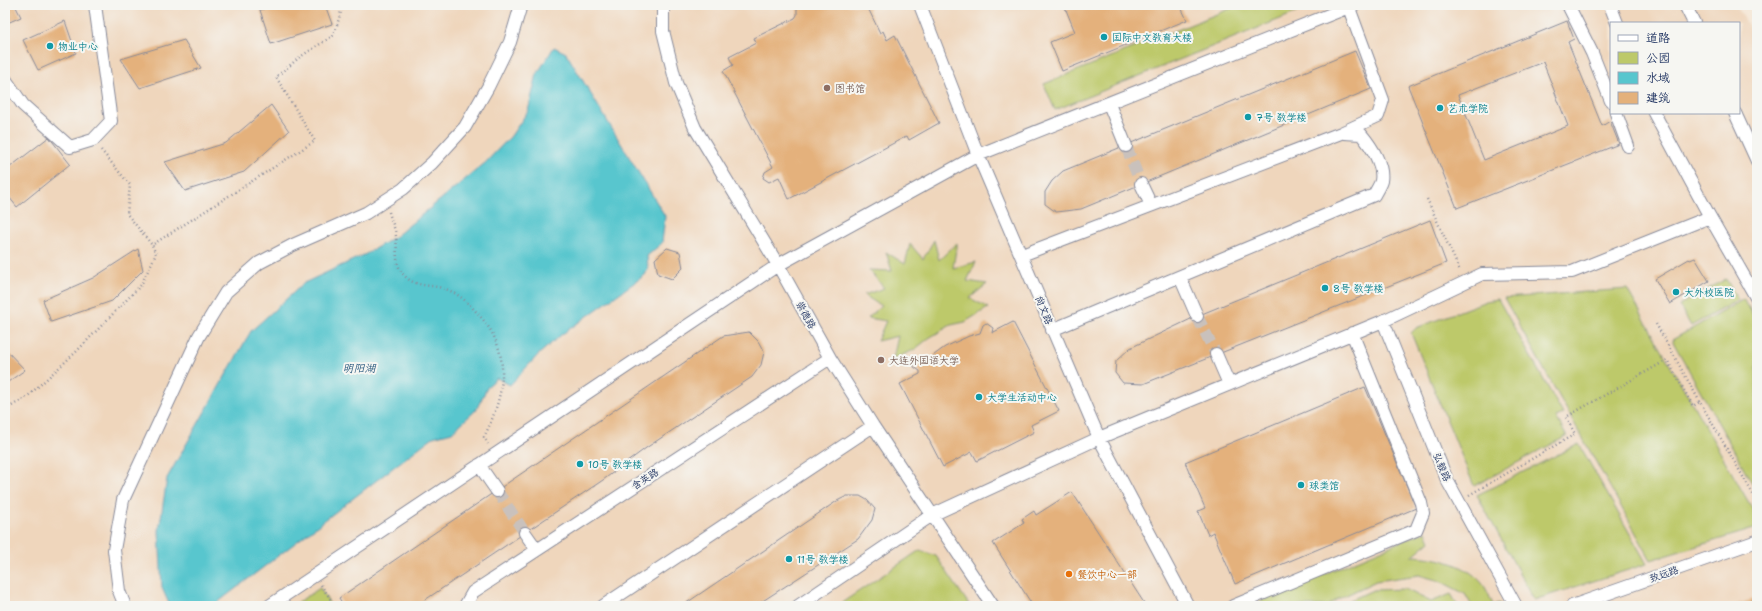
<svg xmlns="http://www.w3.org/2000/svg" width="1762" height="611" viewBox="0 0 1762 611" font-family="'Shantell Sans','LXGW WenKai TC',sans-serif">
<rect width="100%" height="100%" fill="#f6f6f2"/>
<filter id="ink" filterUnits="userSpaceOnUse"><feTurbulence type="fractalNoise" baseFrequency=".025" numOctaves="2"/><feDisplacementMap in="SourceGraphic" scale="8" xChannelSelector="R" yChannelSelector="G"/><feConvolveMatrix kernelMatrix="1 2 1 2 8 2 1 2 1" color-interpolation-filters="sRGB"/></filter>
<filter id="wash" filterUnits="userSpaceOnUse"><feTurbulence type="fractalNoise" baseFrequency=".012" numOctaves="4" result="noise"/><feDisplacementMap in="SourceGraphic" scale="16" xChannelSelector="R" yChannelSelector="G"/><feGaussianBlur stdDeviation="0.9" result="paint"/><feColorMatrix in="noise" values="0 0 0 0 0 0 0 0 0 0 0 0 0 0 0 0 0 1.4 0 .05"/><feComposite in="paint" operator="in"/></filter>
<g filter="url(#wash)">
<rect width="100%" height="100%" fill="#f5e6d4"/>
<path fill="#efd6bc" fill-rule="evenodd" d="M5,5h1731l21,35v566h-1752zM1611,23h128v90h-128z"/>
<path fill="#bdc96a" stroke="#6c7c64" d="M1239,5h76l-260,105 -11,-26z
M934,240l5,20 18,-17 -4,25 23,-6 -9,19 20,3 -17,14 18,10 -23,14 -14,3 -22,13 -15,12 -21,9 5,-23 -21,5 9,-20 -18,-3 13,-12 -17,-11 20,-7 -15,-18 23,1 -6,-19 19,12 5,-20 13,15z
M1726,279l12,21 -47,26 -12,-21z
M1627,289l130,228v11l-106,32 -147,-262z
M1498,299l65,115 -7,3 11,19 -93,50 -63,-153 5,-5 70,-27z
M1744,299l13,23v170l-85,-152z
M1579,444l68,120 -113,36 -57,-105z
M1426,531l4,10 -18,15c24,1 53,7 70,27 5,6 8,15 11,22l6,-2 1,3h-28l-7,-12 -25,-13 -21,-6 -43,6 -40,19 -9,6h-79z
M920,550l16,6 34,50h-133z
M320,588l11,18h-39z
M1405,589l26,13 20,-8 7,12h-121l36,-16z"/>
<path fill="#58c6ce" stroke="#3a7a96" d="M554,47l12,6 99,163 -3,27 -15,13 1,13 -3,6 -84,60 -22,19 -29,31 -13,-7 -9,8 -12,24 -24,22 -19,5 -220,169h-43l-8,-18 -3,-57 8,-53 84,-147 53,-48 62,-29 30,-18 89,-73 26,-27 17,-25 9,-37z"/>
<g id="blocks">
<path fill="#e4b17b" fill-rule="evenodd" d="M5,5h10l6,12 -16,7z
M276,5h49l7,19 -61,20 -11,-34z
M797,5h76l-5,3 12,25 3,-2 4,9 8,-5 44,88 -30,17 -2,-4 -118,63 -10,-22 -10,5 -6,-4 2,-6 8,-5 -50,-96 10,-6 -4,-8 27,-14 -2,-5 41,-20 2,-3z
M1064,5h116l7,15 -125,51 -12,-29 25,-10z
M65,21l11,32 -38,17 -15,-30z
M1567,21l7,18 -6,3 34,84 8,-5 9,23 -162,64 -49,-122zM1543,62l25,64 -84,34 -26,-65z
M184,40l17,28 -61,20 -19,-29z
M1355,51l16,38 -290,120 -25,3 -11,-8v-12l7,-11 11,-10z
M271,105l18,26 -45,41 -59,19 -20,-29 61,-19z
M49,137l21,27 -53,43 -12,-15v-21z
M1430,220l16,43 -303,121 -20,-1 -8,-10 1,-12 14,-13 67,-32z
M667,248l13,4 3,16 -11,11 -14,-5 -3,-15z
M138,249l5,21 -31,31 -61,21 -8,-22 50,-22z
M1695,258l14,23 -39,23 -15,-25 34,-20 1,1z
M1013,322l46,89 -28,14 3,7 -57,29 -5,-9 -29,15 -43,-83 20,-10v-3l-6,-4v-6l4,-3 10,5 6,-8 11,-8 24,-11 11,-3 3,-8 3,-2 7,5 -1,5z
M749,332l9,9 6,11 -3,13 -9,12 -106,71 -43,32 -187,126h-72l-5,-8 384,-262z
M5,349l20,21 -20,14z
M1365,387l51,121 -181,76 -22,-52 -5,3 -10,-24 7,-3 -20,-46z
M1072,492l74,114h-113l-40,-63 31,-20 -2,-4 12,-8 2,4z
M847,496h13l7,4 8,9 -3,11 -14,19 -103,67h-73l155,-105z
M1757,598v8h-25z"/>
</g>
</g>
<g filter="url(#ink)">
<use href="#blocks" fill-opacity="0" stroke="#888a99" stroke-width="1"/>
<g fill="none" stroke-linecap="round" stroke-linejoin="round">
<path stroke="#c9c1bc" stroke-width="12" stroke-dasharray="12 6" stroke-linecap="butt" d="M1126,146l15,38
M1197,316l19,38
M497,491l28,42"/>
<defs>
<path id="street" d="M663,5v26l13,52 19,45 83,137 52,93 43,68 120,180
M920,5l58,150 121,283 89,168
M1568,5l24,48 19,48
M1610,5l7,18
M1685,5l9,18
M5,79l18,26 47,42 23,-7 18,-19 -16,-116
M1109,104l17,42
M1616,113l12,33
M1654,113l56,104 47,82
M1735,113l22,48
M1141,184l10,21
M1022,255l319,-122 37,-17 5,-16 -34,-92
M1180,277l17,39
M1383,321l64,159 69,126
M1052,330l322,-135c2,-4 6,-10 7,-14 3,-17 -10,-35 -20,-47l-17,-1
M1216,354l13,30
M479,465l18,26
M525,533l12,17
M125,606l-6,-15 -5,-41 9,-50 76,-164 27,-44 33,-29 34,-18 73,-32 37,-24 29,-26 33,-36 23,-40 22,-45 11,-37
M269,606l509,-341 200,-110 376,-150
M465,606l8,-14 357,-234
M603,606l270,-180
M798,606l134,-91 167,-77 284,-117 99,-47 90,-2 138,-55
M1233,606l183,-76 7,-17 -2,-10 -69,-170
M1572,606l185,-65"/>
</defs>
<use href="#street" stroke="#888a99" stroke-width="14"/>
<path stroke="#888a99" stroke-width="2.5" stroke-dasharray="1 3" stroke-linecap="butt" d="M101,150l29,35 -3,29 25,31
M1427,199l33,72
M389,212c2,8 6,16 7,24 2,16 -3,30 11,42 11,10 28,6 41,12 13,5 22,15 31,25 34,37 26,80 5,122l4,7
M1656,324l44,78
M5,410l23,-14 48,-44 65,-67 15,-31 -4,-9 163,-104 -39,-64 24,-20 34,-22 9,-30
M1469,495l106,-61 -9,-17 101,-57 26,46 7,-4 57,99
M321,585l14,21"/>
<use href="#street" stroke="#fff" stroke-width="12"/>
</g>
</g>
<g fill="#0f9aa8" stroke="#f6f6f2" stroke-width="1.5">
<circle cx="1104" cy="37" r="4"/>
<circle cx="50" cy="46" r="4"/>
<circle cx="1440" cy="108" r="4"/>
<circle cx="1248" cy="117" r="4"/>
<circle cx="1325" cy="288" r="4"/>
<circle cx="1676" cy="292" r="4"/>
<circle cx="979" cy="397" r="4"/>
<circle cx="580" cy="464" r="4"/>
<circle cx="1301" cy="485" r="4"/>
<circle cx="789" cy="559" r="4"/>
</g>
<g fill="#8d6e63" stroke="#f6f6f2" stroke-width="1.5">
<circle cx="827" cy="88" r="4"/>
<circle cx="881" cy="360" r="4"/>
</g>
<circle fill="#e8710a" stroke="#f6f6f2" stroke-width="1.5" cx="1069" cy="574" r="4"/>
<g text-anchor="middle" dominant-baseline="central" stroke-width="4" stroke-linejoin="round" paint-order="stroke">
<g font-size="10" fill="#0d838f" stroke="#f6f6f2" text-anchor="start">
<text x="1112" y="37">国际中文教育大楼</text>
<text x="58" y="46">物业中心</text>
<text x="1448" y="108">艺术学院</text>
<text x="1256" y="117">7号 教学楼</text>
<text x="1333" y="288">8号 教学楼</text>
<text x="1684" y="292">大外校医院</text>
<text x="987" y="397">大学生活动中心</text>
<text x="588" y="464">10号 教学楼</text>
<text x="1309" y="485">球类馆</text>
<text x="797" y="559">11号 教学楼</text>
</g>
<g font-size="10" fill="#785e54" stroke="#f6f6f2" text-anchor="start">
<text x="835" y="88">图书馆</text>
<text x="889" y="360">大连外国语大学</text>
</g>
<g font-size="10" fill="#1b2f5e" stroke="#f6f6f2">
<text transform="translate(1044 310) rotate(68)">尚文路</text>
<text transform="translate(806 315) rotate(61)">崇德路</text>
<text transform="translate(1442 467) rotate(67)">弘毅路</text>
<text transform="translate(645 479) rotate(-33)">含英路</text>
<text transform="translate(1664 574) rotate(-19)">致远路</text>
</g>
<g font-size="10" fill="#c56008" stroke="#f6f6f2" text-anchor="start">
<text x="1077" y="574">餐饮中心一部</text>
</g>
<g font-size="11" font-style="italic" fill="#2d5c80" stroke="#f6f6f2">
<text x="359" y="368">明阳湖</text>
</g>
</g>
<rect width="1762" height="611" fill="none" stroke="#f6f6f2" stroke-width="20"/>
<rect x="1610" y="22" width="130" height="92" fill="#f6f6f2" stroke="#9ea6b7"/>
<rect x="1618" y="35" width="20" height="6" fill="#ffffff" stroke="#9ea6b7"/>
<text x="1646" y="42" font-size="12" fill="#1b2f5e">道路</text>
<rect x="1618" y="52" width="20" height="12" fill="#bdc96a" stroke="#9ea6b7"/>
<text x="1646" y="62" font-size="12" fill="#1b2f5e">公园</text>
<rect x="1618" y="72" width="20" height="12" fill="#58c6ce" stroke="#9ea6b7"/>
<text x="1646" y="82" font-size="12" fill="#1b2f5e">水域</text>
<rect x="1618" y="92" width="20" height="12" fill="#e4b17b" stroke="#9ea6b7"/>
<text x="1646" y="102" font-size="12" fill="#1b2f5e">建筑</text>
</svg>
